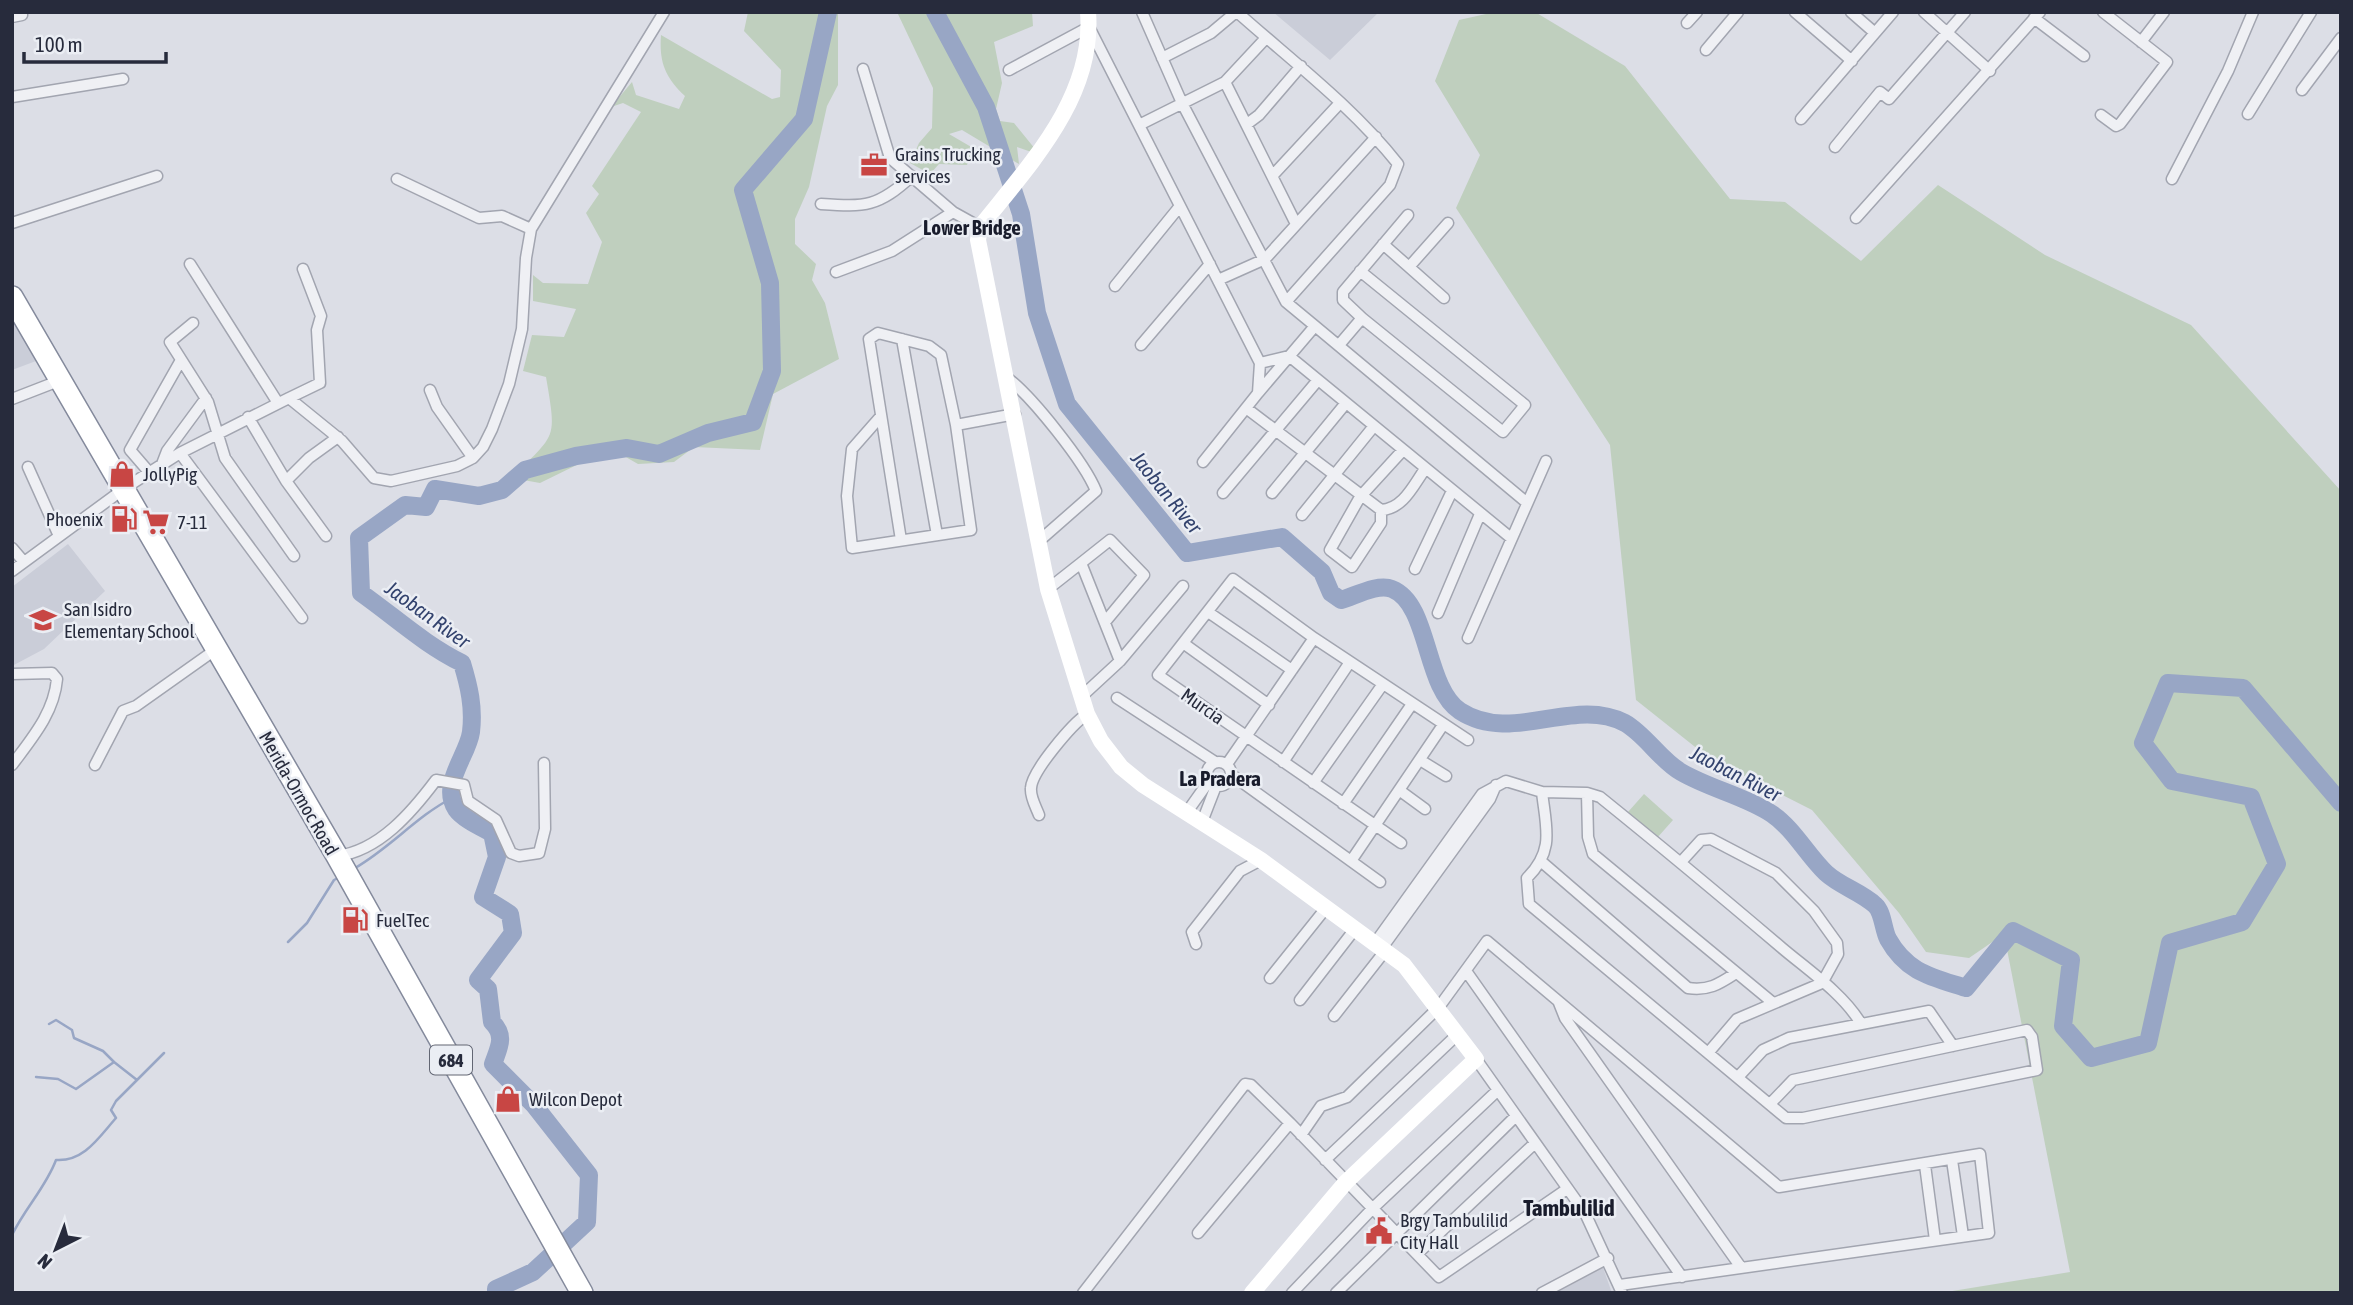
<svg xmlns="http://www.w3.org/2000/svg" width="2353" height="1305" viewBox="0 0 2353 1305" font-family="'Asap Condensed',sans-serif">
<rect width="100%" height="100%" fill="#dcdee6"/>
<path fill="#cacdd8" d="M1273,12h106l-49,48z
M12,318l24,43 -24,9z
M68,544l37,47 -61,58 -32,17v-79z
M1602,1265l10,28h-60z"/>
<path fill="#bfcfbe" d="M748,12h90v73l-11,21 -18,81 -14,32v25l21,20 -4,16 13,23 14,56 -66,35 -13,56 -66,-3 -20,15 -36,2 -14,-8h-29l-55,27 -28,-5c44,-46 45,-36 34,-101l-23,-6 9,-36 32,2 12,-28 -43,-8v-26l10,8 45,1 14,-42 -16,-29 13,-19 -7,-8 49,-74 -18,-9 -12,4 21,-25 4,13 43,14 6,-13c-20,-19 -26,-34 -24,-61l111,64 8,-2 1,-27 -37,-39z
M897,12h135l1,14 -39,16 8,41 -6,26 4,12 14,2 26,32 -23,-8 2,17 -57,-34 -13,4 24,14 -6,17 -28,-1 -9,10 -20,-11 9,-20 13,-15 1,-40z
M1495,12h40l90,54 105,133 55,3 76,59 77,-76 107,70 146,70 150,166v802h-401l130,-21 -66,-338 -35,24 -43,-6 -27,-39 -87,-103 -103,-52 -73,-58 -26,-255 -154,-237 24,-53 -45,-74 24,-61z
M1644,794l29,26 -16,18 -29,-26z"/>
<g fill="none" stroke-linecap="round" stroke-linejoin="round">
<path stroke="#98a6c5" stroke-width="2.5" d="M355,868c35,-20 62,-52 97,-70
M288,942l19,-19 27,-43 6,-3
M49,1024l7,-4 16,10 2,8 29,13 11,11
M36,1077l22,2 18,10 38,-27 23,18
M12,1235c13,-27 34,-48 44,-75 28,2 43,-23 60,-42l-5,-8 5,-9 48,-48"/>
<path stroke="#98a6c5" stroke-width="18" d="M935,12l51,95 35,107 16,99 30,91 120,149 95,-16 40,35 9,21 10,7c14,-4 37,-17 51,-11 38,15 32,98 68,122 52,34 114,-15 165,12 21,12 35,37 56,49 29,17 64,24 91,42 21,14 36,42 54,59 14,13 35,19 49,32 8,7 8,24 13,34 19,34 44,38 78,49l47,-57 58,29 -8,66 28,32 57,-15 22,-100 72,-21 35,-58 -26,-67 -79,-16 -29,-38 25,-60 75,5 98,115
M496,1293v-4l37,-17 54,-50 2,-47 -55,-70 -41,-41c6,-17 13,-28 -1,-42l-4,-33 -10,-9 35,-47 -3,-19 -27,-17 14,-40 -5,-24c-11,-6 -29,-14 -36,-24 -16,-25 12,-54 15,-77 3,-25 -2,-46 -9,-69 -37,-18 -67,-46 -101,-70l-2,-55 46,-33 21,2 9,-18 44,7 23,-6 23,-20 51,-14 51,-8 32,6 49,-21 45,-11 19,-51 -2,-88 -27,-93 61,-71 24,-107"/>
<defs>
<path id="street" d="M1142,12l40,91 104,199 29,24
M1237,12c55,49 115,94 161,152l-8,21 -104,117
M1795,12l57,49
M1851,12l24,21
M1924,12l66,59
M12,17l10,-2 -2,-3
M2034,18l50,38
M1687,23l10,-11
M2141,42l23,-30
M1706,50l32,-38
M1162,58l49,-25 25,-21
M863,69l27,89 63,54
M1009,70l80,-43 171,336 -2,30 -55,69
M1225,82l71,142
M2302,90l39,-52
M12,97l111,-18
M2248,114l63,-102
M2101,115l15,11 4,-2 47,-62 -64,-50
M1801,119l92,-107
M1247,124l12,-9 42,-49
M1139,125l86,-43 41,-44
M1835,147l45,-55 9,7 76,-87
M1273,175l66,-71
M397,179l82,39 23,-2 29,13
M2172,179l56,-108 25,-59
M821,204c45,3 57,3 91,-28
M1856,218l184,-206
M12,223l145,-47
M1383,244l61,54
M190,264l88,139
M1409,267l39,-44
M1360,271l165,134 -22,27 -141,-114
M836,272l56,-21 61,-39 27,15
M1218,280l47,-21 111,-122
M1115,286l65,-80
M193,323l-23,19 38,60 17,56 69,98
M902,339l35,196
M1141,345l69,-81
M1339,345l23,-27 -19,-18v-8l65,-77
M1260,363l29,-7 222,182
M1006,377c25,18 79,86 90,114l-57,50
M430,390l7,17 36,51
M1258,393l57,-67 211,176
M289,398l31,-15 -3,-53 4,-14 -18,-47
M12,399l49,-19
M1246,408l135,102c22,-1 32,-24 44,-41
M881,416l-29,33 -5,47 5,52 119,-18 -15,-105 -15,-70 -12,-9 -51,-13 -9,6 32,201
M248,417l38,64
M956,425l59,-11
M180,453l122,165
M162,464l5,-13 39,-53
M28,467l31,69
M149,472l-19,-22 51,-90
M1223,493l95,-113
M1272,493l74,-90
M1381,510v13l-29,44 -22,-17 30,-53 43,-47
M1302,515l72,-89
M326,536l-40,-55 23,-23 29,-21
M12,548l12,14
M1081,563l29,-23 34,35 -39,47
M1415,569l37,-78
M12,571l113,-83 55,-35 109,-55 53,43 32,37 17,3 66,-15 16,-8 10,-11 9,-18 17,-45 13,-55 4,-71 5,-29 133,-217
M1048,589l33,-26 39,98
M1208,612l84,58
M1438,613l42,-99
M1468,638l78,-177
M1183,643l86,62
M12,674l40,-1 5,6c-3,34 -25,59 -45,86
M1081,697l39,-36 63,-75
M1117,698l98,64
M1420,760l26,16
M1207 774a12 12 0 1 1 24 0a12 12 0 1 1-24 0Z
M1283,762l67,-100
M1227,764l87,-126
M95,765l28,-54 13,-5 79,-56
M1232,775l148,107
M1313,783l70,-99
M1399,790l26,19
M1542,792c4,36 13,58 -15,86l2,26 257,214h17l234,-48 -5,-33 -5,-7 -234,50 -23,24
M1587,793l1,44 5,17 179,148
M1343,804l69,-100
M1187,812l22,-31
M1039,815c-3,-8 -9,-18 -8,-27 1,-17 41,-64 56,-74
M1202,822l14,-36
M1401,843l-243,-168 75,-96 81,59 154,102
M337,856c42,-5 75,-44 99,-76l28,5 4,16 28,19 15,33 8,3 20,-3 6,-24 -1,-66
M1351,861l92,-136
M1681,862l20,-22 10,-1 65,34 38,38 23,32 1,11 -16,29 -85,36 -29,34
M1543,863l145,125c21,3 31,-4 48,-15
M1375,943l107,-149 24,-13 36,11 45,1 13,4c62,50 122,100 182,151 26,22 60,45 78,74
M1196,944l-4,-12 48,-61 21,-11
M1382,948l108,-149 6,-14
M1466,971l216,306
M1270,978l56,-70
M1300,1000l55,-71
M1559,1003l6,15 175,248
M1334,1016l51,-65
M1476,1059l109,154 37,80
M1738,1077l25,-27 26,-12 140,-27 24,35
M1301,1135l20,-29 26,-9 92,-90 48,-66 292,246 201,-33 9,79 -369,52
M1325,1160l133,-126
M1952,1160l11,76
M1925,1165l10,75
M1198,1233l92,-110 149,154 128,-88
M1417,1254l118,-111
M1083,1293l162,-209 6,1 39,38
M1292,1293l81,-85 125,-118
M1336,1293l180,-177
M1542,1293l66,-35"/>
<path id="highway" d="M12,297l325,559 245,437"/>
</defs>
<use href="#street" stroke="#a2a5b0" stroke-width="13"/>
<use href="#highway" stroke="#848a9c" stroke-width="24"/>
<use href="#street" stroke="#eff0f4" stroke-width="10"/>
<path stroke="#fff" stroke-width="16" d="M1088,12c7,85 -59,153 -108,215l-2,13 70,349 39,125 14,27 20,26 22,18 118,75 143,105 72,94 -130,123 -94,111"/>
<use href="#highway" stroke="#fff" stroke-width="21"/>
</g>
<defs>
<symbol id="office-bare" viewBox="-9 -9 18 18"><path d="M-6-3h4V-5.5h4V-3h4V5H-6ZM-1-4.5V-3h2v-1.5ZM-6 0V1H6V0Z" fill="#c84644" stroke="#ebeef4" stroke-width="2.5" paint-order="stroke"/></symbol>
<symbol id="shop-bare" viewBox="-9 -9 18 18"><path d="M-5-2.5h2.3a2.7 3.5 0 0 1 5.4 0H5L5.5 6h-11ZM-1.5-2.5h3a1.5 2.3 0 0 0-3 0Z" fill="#c84644" stroke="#ebeef4" stroke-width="2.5" paint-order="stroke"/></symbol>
<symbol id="fuel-bare" viewBox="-9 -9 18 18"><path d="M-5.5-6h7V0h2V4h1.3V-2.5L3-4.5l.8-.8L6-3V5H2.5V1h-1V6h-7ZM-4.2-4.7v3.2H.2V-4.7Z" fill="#c84644" stroke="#ebeef4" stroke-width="2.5" paint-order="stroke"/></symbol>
<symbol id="supermarket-bare" viewBox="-9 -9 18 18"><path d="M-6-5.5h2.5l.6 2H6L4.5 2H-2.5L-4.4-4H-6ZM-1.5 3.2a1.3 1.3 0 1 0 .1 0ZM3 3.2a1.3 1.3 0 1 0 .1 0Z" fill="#c84644" stroke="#ebeef4" stroke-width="2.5" paint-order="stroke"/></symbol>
<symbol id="school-bare" viewBox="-9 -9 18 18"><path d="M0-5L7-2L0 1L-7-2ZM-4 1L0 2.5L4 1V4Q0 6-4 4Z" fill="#c84644" stroke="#ebeef4" stroke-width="2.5" paint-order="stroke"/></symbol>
<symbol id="civic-bare" viewBox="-9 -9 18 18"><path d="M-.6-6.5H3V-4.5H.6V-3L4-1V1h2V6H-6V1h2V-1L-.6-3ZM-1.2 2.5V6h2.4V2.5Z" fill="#c84644" stroke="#ebeef4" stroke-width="2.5" paint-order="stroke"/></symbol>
</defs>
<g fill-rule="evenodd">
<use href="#office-bare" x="855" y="146" width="38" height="38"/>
<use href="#shop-bare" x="103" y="455" width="38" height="38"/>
<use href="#fuel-bare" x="105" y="500" width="38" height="38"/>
<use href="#supermarket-bare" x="137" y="503" width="38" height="38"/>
<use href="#school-bare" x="24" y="601" width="38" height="38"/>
<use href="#fuel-bare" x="336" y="901" width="38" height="38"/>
<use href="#shop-bare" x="489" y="1080" width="38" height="38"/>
<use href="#civic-bare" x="1360" y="1212" width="38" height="38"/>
</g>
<g text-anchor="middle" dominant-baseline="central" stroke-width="5" stroke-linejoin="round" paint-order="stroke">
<rect fill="#ebeef4" stroke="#626673" stroke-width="2" x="430" y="1045.5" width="42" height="29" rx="5"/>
<g font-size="18" font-weight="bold" fill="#272b3c">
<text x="451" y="1060">684</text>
</g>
<g font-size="19" fill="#272b3c" stroke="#ebeef4" text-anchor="start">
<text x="895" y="154">Grains Trucking<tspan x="895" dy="22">services</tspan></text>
<text x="143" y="474">JollyPig</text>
<text x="103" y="519" text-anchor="end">Phoenix</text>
<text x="177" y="522">7-11</text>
<text x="64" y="609">San Isidro<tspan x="64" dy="22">Elementary School</tspan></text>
<text x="376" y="920">FuelTec</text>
<text x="529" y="1099">Wilcon Depot</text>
<text x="1400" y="1220">Brgy Tambulilid<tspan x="1400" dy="22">City Hall</tspan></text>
</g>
<g font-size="19" fill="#272b3c" stroke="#ebeef4">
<text transform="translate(1203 706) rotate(35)">Murcia</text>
<text transform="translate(299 793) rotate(60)">Merida-Ormoc Road</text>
</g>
<g font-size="21" font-weight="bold" fill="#191c2c" stroke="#ebeef4">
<text x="972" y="227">Lower Bridge</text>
<text x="1220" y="778">La Pradera</text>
</g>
<g font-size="21" font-style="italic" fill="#33436e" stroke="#ebeef4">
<text transform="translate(1167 492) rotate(51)">Jaoban River</text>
<text transform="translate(428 614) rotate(36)">Jaoban River</text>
<text transform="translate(1736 773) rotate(27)">Jaoban River</text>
</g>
<g font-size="23" font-weight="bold" fill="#191c2c" stroke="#ebeef4">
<text x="1569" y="1208">Tambulilid</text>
</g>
</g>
<rect width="2353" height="1305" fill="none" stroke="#272b3c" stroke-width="28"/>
<g transform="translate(56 1249) rotate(222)" stroke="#ebeef4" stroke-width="5" paint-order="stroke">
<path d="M0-5L12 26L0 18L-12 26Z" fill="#272b3c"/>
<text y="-10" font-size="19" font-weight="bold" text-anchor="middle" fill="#272b3c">N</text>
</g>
<path d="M24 52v10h142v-10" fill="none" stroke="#272b3c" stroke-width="3.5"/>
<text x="35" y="52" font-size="21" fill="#272b3c" stroke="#ebeef4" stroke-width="5" paint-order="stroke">100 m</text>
</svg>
